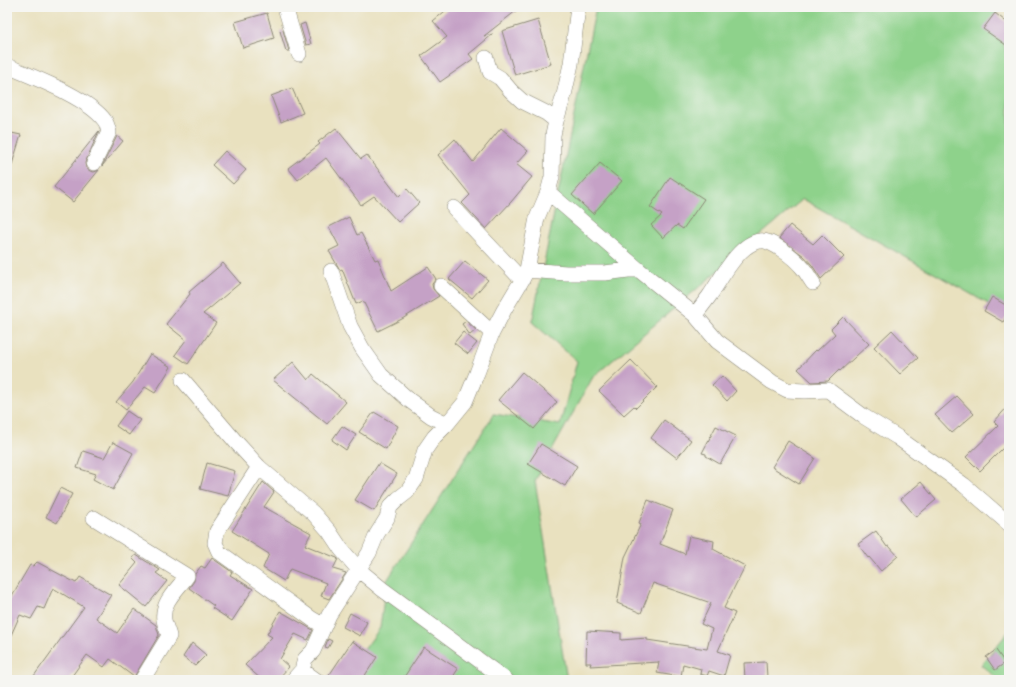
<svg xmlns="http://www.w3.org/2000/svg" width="1016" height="687" viewBox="0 0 1016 687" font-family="'IM FELL French Canon',serif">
<rect width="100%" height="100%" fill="#f6f6f2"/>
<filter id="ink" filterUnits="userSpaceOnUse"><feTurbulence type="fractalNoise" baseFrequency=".025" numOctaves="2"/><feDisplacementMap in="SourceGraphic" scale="8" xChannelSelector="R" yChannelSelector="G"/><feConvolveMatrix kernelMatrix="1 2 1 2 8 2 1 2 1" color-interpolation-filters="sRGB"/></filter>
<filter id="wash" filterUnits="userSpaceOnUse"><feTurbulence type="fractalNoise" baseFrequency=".012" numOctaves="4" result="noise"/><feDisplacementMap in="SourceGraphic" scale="16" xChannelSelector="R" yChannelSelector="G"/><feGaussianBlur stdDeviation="0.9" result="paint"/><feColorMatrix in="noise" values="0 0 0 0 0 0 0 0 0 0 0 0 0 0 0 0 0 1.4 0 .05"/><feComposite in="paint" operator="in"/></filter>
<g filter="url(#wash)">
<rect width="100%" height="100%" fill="#e9e1bf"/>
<path fill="#8ed28b" stroke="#5c7e5b" d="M596,7h399l14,59v253l-10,-9 -196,-111 -210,178 -58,104 32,199h-225l38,-52 6,-46 108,-168 66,11 17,-64 -45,-39z
M1009,631v49h-10l-18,-15z"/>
<g id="blocks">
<path fill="#c5a1c6" d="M450,7h71l-37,29 9,-2 -24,20 4,5 -33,23 -19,-26 26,-19 -14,-16z
M267,13l7,25 -31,10 -8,-26z
M995,13l14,11v23l-26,-18z
M538,20l13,44 -36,11 -13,-44z
M305,23l6,21 -5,1 -6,-20z
M283,30l6,21h-3l-6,-20z
M292,88l11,25 -22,9 -10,-26z
M336,128l25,31 6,-4 32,42 8,-8 12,14 -21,19 -24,-26 -13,9 -35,-47 -28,22 -10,-12 32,-24 -2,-2z
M501,128l27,23 -12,13 16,13 -21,25 -25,27 -24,-26 8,-8 -32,-40 17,-16 18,23z
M99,131l-14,32 1,5 4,3 4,1 5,-2 -26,32 -19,-15z
M7,132l14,3 -11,36 -3,-1z
M117,136l6,5 -21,25z
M225,151l21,19 -13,14 -21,-19z
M600,163l22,18 -29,33 -21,-19z
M670,177l34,22 -21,30 -6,-4 -14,13 -12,-13 11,-10 -12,-8z
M349,217l8,18 4,-2 14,27 3,-1 13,32 37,-24 8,12 -4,5 1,5 6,7 -37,23 -24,12 -15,-30 -7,3 -14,-35 -2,1 -11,-19 10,-5 -10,-19z
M790,225l23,19 9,-9 22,22 -23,22 -9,-14 -8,-9 -25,-18z
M465,261l23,19 -16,18 -23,-19z
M223,263l17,20 -37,31 13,9 -28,41 -13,-9 11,-15 -20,-16 24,-30 -1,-2z
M992,297l17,10v5l-6,10 -19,-11z
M843,317l26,27 -29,27 -1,-1 -11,11 -16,1 -14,-13 18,-19 1,1 18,-17 -4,-5z
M466,321l10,9 -6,5 -8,-11z
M892,330l26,28 -18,16 -26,-27z
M463,332l14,11 -9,11 -14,-11z
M150,354l21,13 -16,26 -10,-6 -19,23 -10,-8 17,-20z
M631,360l26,27 -21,21 -2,-2 -10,9 -25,-24z
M293,362l15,18 5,-6 33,28 -19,22 -54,-44z
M522,372l35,30 -23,27 -36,-29z
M722,376l14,15 -9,10 -15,-16z
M957,396l17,18 -22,19 -17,-18z
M1009,405v37l-29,29 -14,-14 32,-31 -4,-4z
M127,411l13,9 -11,15 -13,-9z
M374,412l24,14 -12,23 -27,-17z
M664,420l27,20 -14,18 -26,-20z
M342,426l14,9 -10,15 -14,-10z
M716,426l20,10 -16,28 -14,-8v-2l-4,-1z
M788,441l27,17 -16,26 -27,-17z
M113,442l20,11 -20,37 -20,-11 3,-5 -19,-6 6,-17 21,7z
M541,444l36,22 -12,20 -37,-22z
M207,463l28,8 -7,25 -28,-7z
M379,463l18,11 -23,37 -19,-11z
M263,482l11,10 -10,15 47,26 -6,12 32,13 1,1 -5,10 13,4 -17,26 -8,-3 5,-13 -36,-14 -6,12 -21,-13 6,-14 -37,-23z
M921,482l15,18 -20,17 -15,-18z
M60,488l12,6 -15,29 -11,-6z
M648,500l25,10 -13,34 25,10 4,-18 25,5 -1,8 32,17 -21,42 11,5 -17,38 12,4 -6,21 -15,-5 -2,5 -7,-2 1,-5 -18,-5 -2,13 -24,-4 2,-11 -69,4 1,-3h-5l1,-32 34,2v7l26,-2v2l60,9 5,-20 -11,-5 10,-21 -58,-20 -12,30 -24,-10 8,-46 16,-33 -2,-1z
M876,531l11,16 2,-1 9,10 -17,15 -12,-14 -1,1 -10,-14z
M136,555l24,15 -4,3 11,8 -21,26 -27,-22 18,-22 -5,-5z
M212,558l20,14 -2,3 23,14 -21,32 -20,-13 2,-2 -25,-18 5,-7 1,-7 6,-8 4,2z
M37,562l39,21 4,-6 31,18 -15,23 21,15 17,-24 22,16 3,10 -25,42 -24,-18 -6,8 -17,-12 -18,25h-38l53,-73 -31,-19 -9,21 -6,-2 -7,12 -11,-4 -13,29v-40l23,-39 3,1z
M280,611l33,19 -5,10 -13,-6 -15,25 9,8 -12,13h-15l-17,-15 27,-28 -5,-3z
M350,613l17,9 -7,14 -17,-9z
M328,639l4,2 -4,7 -3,-1z
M352,641l25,16 -15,23h-36z
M192,643l14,12 -11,11 -12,-9z
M424,647l34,22 -7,11h-49z
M996,650l9,13 -10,7 -9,-13z
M766,662l1,15 -22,2 -1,-16z"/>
</g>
</g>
<g filter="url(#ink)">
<use href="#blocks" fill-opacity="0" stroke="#8a8675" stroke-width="1"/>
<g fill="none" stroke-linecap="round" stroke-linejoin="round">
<defs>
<path id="street" d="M285,7l14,47
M7,66c26,11 82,32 98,55 2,3 3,8 4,11l-15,31
M556,121l8,-26 7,-31 7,-57
M548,192l91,78 56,45 22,26 55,41 15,8 17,1 24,-1 35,26 34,21 67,48 45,39
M454,208l68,72
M527,270l39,3h39l23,-3h11
M331,271l19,55 12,22 19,27 28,25 22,16 16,8
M441,286l51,47
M695,315c5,-7 10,-13 15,-20 11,-16 29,-52 50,-54 11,-2 34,17 41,25 5,5 8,12 12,17
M183,380l53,62 23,25 54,46 16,18 12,18 18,21 23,19 124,91
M259,467l-42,64 -2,12 4,9 93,67 12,7
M94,518l93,58c-9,13 -26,26 -23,44 1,6 4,11 5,16l-27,44
M302,670l14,10
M293,680l9,-10 3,-11 8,-8 16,-36 40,-62 8,-19 10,-16 3,-11 8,-8 9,-7 9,-13 9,-29 9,-13 13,-13 18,-22 12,-29 15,-40 12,-23 18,-30 5,-10 10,-52 11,-26 4,-15 1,-42 3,-14 -10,-8 -24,-12 -11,-10 -11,-13 -10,-6 -4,-14"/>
</defs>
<use href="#street" stroke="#8a8675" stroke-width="16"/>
<use href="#street" stroke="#fff" stroke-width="15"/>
</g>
</g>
<rect width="1016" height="687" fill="none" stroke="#f6f6f2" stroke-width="24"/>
</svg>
